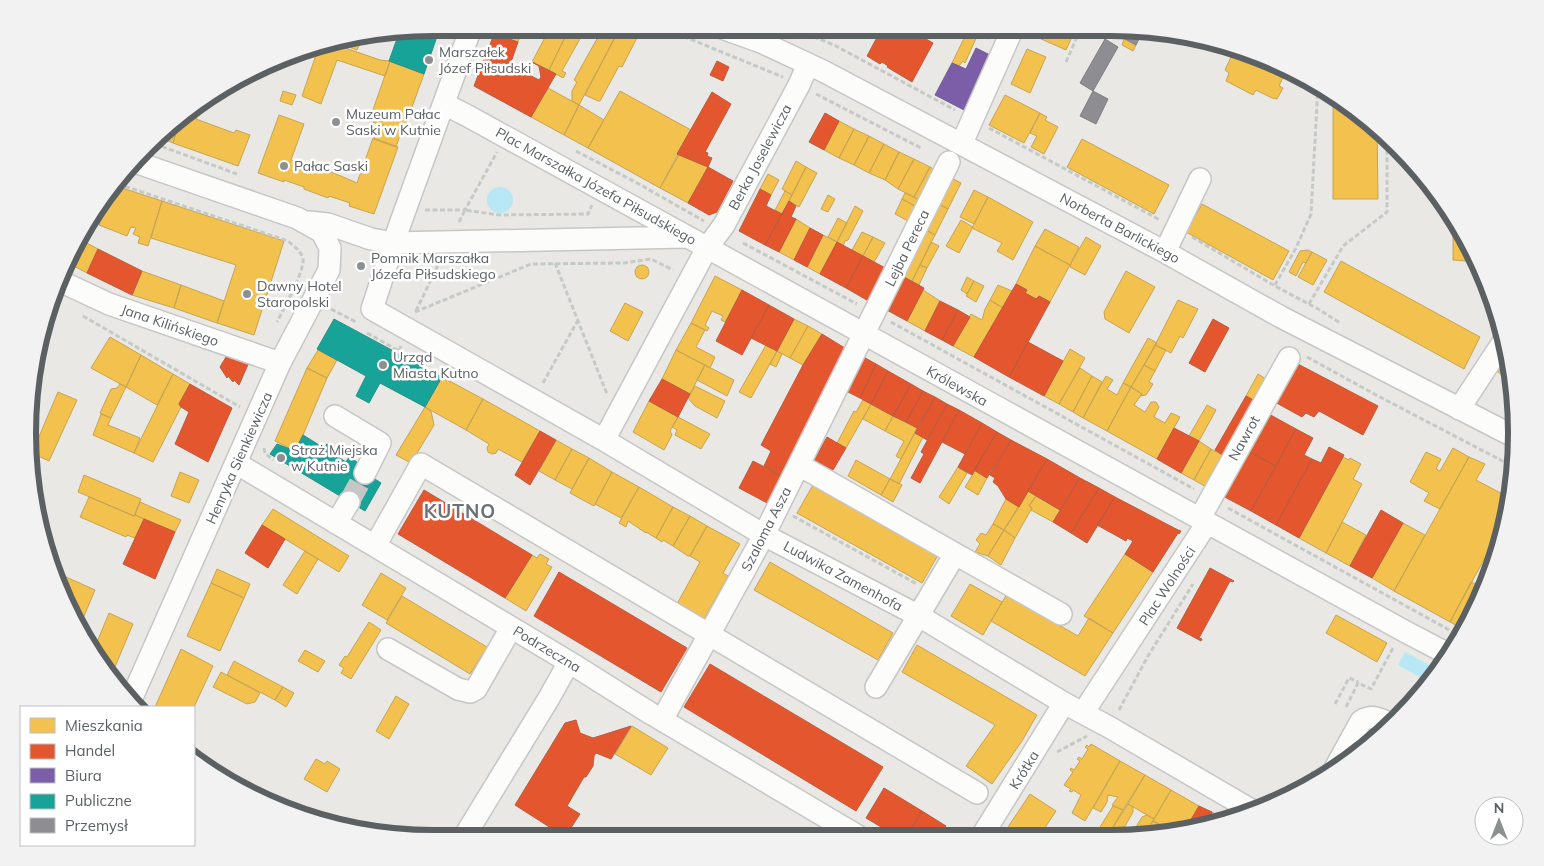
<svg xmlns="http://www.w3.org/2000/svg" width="1544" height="866" viewBox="0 0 1544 866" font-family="Mulish,sans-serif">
<rect width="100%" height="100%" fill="#eae8e5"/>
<path fill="#b8e7f6" d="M487 200a13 13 0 1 1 26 0a13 13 0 1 1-26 0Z
M1405,652l31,17 -9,12 -29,-16z"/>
<path fill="#f2c14e" stroke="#c5a454" d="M497,28h26l-5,14 -24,-8z
M550,28l19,1 -20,41 -17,-8z
M603,28h17l-41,77 -7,-4v-10l5,-9 -3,-2z
M620,28h16l5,2 -19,37 -3,-1 -19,35h-2l-13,-6z
M969,28h20l4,2 -4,9 -11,-5 -13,29 -2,-2 -4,5 -7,-3z
M1044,28h32l-10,22 -27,-12z
M569,29l12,8 -19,34 4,2 -3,5 -14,-8z
M362,39l-5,11 -16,-6v-1z
M1124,39l12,6 -3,6 -11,-6z
M334,44l46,16 10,1 -5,15 -48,-16 -16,44 -19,-8 17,-50z
M1231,47l55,24 -7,15 4,2 -6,11 -5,-1 -16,-8 -3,5 -27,-14 3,-8 -4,-3 7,-15 -4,-2z
M1027,49l19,8 -16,36 -19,-9z
M390,61l34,13 -21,58 -34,-11z
M548,88l31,17 -15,30 -33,-18z
M283,91l13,4 -4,10 -12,-4z
M620,91l71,39 -31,58 -72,-40z
M1005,95l35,18 -16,30 -35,-18z
M1333,96l44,31 1,72h-45z
M579,105l25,15 -16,28 -24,-13z
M187,111l11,4 -2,4 38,14 2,-3 14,5 -12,31 -65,-23 8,-27z
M1040,113l7,4 -2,3 13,7 -14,27 -13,-7 6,-11 -7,-3z
M279,115l25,9 -13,36 21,7 1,-3 44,19 16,-45 25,9 -24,67 -25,-8 1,-3 -21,-7 -1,2 -24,-9v-2l-20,-7v2l-26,-9z
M181,116l-8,27 -12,-5z
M839,121l15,8 -15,29 -15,-8z
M380,124l21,8 -5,15 -22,-8z
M854,129l15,7 -15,29 -15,-7z
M869,136l15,8 -15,29 -15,-8z
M1082,139l87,46 -15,29 -87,-47z
M884,144l15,8 -14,28 -16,-7z
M899,152l15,7 -16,30 -13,-9z
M679,155l29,12 -20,36 -28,-15z
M914,159l16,8 -16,30 -16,-8z
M796,161l10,6 -14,28 -10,-6z
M806,167l11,6 -18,34 -10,-6z
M930,167l9,5 -16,30 -9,-5z
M768,174l11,6 -8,15 -11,-6z
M948,176l13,7 -13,26 -13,-7z
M116,186l46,15 -14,45 -10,-3 2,-6 -7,-3 3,-6 -5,-1 -4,9 -28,-11 11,-32z
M974,190l14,7 -14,27 -14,-7z
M785,191l7,4 -10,19 -7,-4z
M110,193l-10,26 -6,-2 4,-12z
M905,193l18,9 -8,5v-1l-13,-7z
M828,195l7,4 -7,13 -7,-3z
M988,197l45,25 -20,38 -16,-9 5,-8 -30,-15z
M902,199l13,7 -7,15 -13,-7z
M162,201l122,40 -30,94 -37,-12 19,-58 -85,-27z
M935,202l13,7 -13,26 -12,-7z
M1202,204l87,47 -16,29 -87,-48z
M855,206l8,5 -15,29 -3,1 -2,5 -6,-4z
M838,218l9,5 -10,19 -9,-5z
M796,219l14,9 -16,32 -15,-8z
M1453,219l22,35 3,8 -25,-2z
M961,220l12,7 -14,26 -13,-7z
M923,228l12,7 -23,46 -12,-6z
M1045,229l34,18 -9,18 -35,-19z
M862,232l11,5 -10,19 -11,-6z
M823,235l14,7 -17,32 -13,-7z
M873,237l12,6 -11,19 -11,-6z
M1086,237l15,9 -16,29 -15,-8v-2z
M81,240l17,9 -11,24 -17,-9z
M931,242l8,4 -12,22 -7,-3z
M1035,246l35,19 -20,37 -11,-6 -3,3 -11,-6 2,-3 -11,-6z
M1308,250l4,2 -6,11 -3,-1 -7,14 -7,-4 11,-21z
M1312,252l15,8 -14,25 -15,-8z
M1341,261l139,76 -16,32 -140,-77z
M635 272a7 7 0 1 1 14 0a7 7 0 1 1-14 0Z
M920,265l7,3 -8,17 -7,-4z
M142,271l39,14 -7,23 -42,-13z
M1126,271l29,16 -26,46 -24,-14 -1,-7z
M715,276l27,14 -17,32 -4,-2 2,-4 -11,-5 -7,14 4,3 -2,3 -16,-8z
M967,277l7,4 -7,13 -6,-4z
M974,281l10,5 -8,16 -10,-6z
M181,285l43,16 -7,22 -43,-15z
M998,285l14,6 -9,17 -13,-8z
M923,290l17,11 -15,30 -18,-10z
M990,300l13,8 -29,49 -21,-11 18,-32 11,6 3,-11z
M1178,300l20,9 -15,29 -3,-2 -9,17 -16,-8z
M625,303l18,9 -15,29 -18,-10z
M794,319l14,7 -18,32 -13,-7z
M691,323l14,7 -9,17 19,10 -5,11 -34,-18z
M808,326l14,8 -19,31 -13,-7z
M110,337l31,18 -15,32 -35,-19z
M1148,338l9,5 -26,44 -8,-4z
M766,345l11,6 -26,47 -12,-6z
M1155,345l11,5 -11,21 -11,-6z
M1070,349l15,9 -26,46 -15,-8z
M318,350l19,10 -10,18 -20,-10z
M676,350l29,15 -15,29 -28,-15z
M777,351l5,3 -6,13 -6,-3z
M141,355l32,19 -16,31 -31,-18z
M1508,358l4,24 -14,-10z
M705,365l29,15 -7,16 -30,-16z
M1144,365l11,6 -6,11 4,2 -7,11 -5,1 1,-2 -11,-7z
M307,368l20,10 -24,57 -8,16 -20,-10z
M1080,368l12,8 -19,36 -14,-8z
M173,374l17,10 -11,20 2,3 -28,55 -19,-9z
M1258,374l11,7 -12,21 -11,-6z
M1092,376l10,6 -19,36 -10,-6z
M1106,376l7,4 -6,9 10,6 6,-12 8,4 -24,44 -24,-13z
M442,377l41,22 -17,31 -41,-23z
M120,384l6,3 -15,31 -11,-5 11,-24 6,-1z
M695,386l30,15 -8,17 -22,-12 -7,-8z
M1131,387l11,7 -8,11 11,7 6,-10h5l3,5 -5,10 11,6 6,-10 9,4 -23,42 -50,-28z
M58,392l19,8 -28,61 -17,-8z
M483,399l57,32 -18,31 -24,-13 -2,4 -4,1 -4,-2 -1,-4 2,-4 -23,-14z
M863,400l8,4 -25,44 -9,-5 17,-32 2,1z
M649,401l29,16 -8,14 2,4 -8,15 -31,-18z
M871,404l22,12 -8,15 -22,-12z
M1207,405l9,5 -17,31 -10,-5z
M425,407l6,4 3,14 -23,38 -15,-8z
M101,414l10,4 -3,7 32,13 -6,15 -41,-18z
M893,416l24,12 -16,31 -5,-3 8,-15 -19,-10z
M678,417l32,17 -9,15 -26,-14 2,-5 -5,-3z
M915,433l8,4 -24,47 -9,-5z
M556,440l16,9 -17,31 -16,-9z
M1199,441l12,8 -17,31 -13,-7z
M1453,448l16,9 -29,52 -16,-8 5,-8 -19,-11 16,-30 15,7 -5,10 4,2z
M572,449l17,9 -17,31 -17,-9z
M1211,449l15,8 -18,31 -14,-8z
M1343,457l6,3 1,-2 11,6 -8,15 9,5 -36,69 -27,-15z
M1469,457l16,7 -9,16 34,18 -6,25 -54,99 -56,-31z
M589,458l23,14 -18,34 -24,-13z
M856,460l34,19 -9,16 -33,-19z
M958,467l9,6 -18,31 -10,-7z
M975,471l12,7 -9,17 -13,-8z
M180,472l19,8 -10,23 -18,-7z
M612,472l27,15 -18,31 -26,-14z
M84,475l57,24 -7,17 -56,-24z
M890,479l12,6 -9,17 -12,-7z
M813,485l125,70 -16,28 -125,-70z
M639,487l34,20 -17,31 -10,-6v1l-18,-12 -2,6 -7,-4z
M1028,491l8,5 -7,10 3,2 -17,30 -11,-8z
M1036,496l24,14 -7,12 -22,-12 1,-2 -3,-2z
M89,497l45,19 1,-1 9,4 -9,19 -8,-3 -1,2 -46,-20z
M1006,499l13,8 -15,23 -11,-6z
M140,502l41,18 -6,12 -40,-17z
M673,507l17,9 -17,30 -10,-6 -1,2 -6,-4z
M273,509l76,47 -10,16 -77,-47z
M690,516l17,10 -17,30h-2l-15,-10z
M1342,522l24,13 -16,31 -24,-13z
M1403,523l22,12 -31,56 -22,-13z
M993,524l11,6 -16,26 -13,-4 5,-8 -4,-4 5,-7 5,2z
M707,526l33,18 -17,29 5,3 -24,43 -27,-15 23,-42 -10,-6z
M1004,530l11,8 -14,27 -13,-9z
M305,551l13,8 -21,35 -14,-9z
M540,554l9,5 -3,5 6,3 -26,44 -21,-13 27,-43 5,3z
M1125,554l28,18 -40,61 -29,-17z
M770,562l123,71 -15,27 -124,-70z
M217,569l33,15 -6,14 -33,-15z
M55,572l40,18 -13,31 -4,-2 -20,-31z
M381,573l25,15 -19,32 -25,-15z
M1471,582l10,5 -3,7 2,1 -15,35 -15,-8z
M211,583l33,15 -24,53 -33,-15z
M970,584l32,18 -19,33 -32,-19z
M1007,594l9,5 -1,1 63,36 11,-18 24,15 -28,43 -94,-55z
M402,596l85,51 -17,27 -84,-51z
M109,613l24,11 -21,50 -17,-27z
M1336,615l51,28 -10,19 -51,-29z
M369,622l12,8 -30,49 -10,-6 3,-5 -5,-3 6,-9 2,1z
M917,645l120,70 -15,26 -30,43 -26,-18 29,-41 -93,-53z
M181,649l32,17 -19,41h-39z
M305,650l20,11 -7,11 -20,-11z
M234,661l49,26 -8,13 -48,-25z
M221,672l39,21 -5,9 -8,2 -34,-17z
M283,687l11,6 -8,14 -11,-7z
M396,696l13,8 -20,35 -13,-8z
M632,726l36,22 -17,27 -36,-21z
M1091,744l29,17 -35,60 -13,-8 9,-18 -8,-5 -1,2 -3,-1 2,-2 -7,-4 9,-13 -3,-2 1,-2 3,2 6,-9 -3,-2 2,-2 3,2 6,-10 -3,-2 2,-2 2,2z
M316,759l9,5 2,-3 13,8 -13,23 -23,-13z
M1120,761l25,14 -22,35 -11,-5 6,-8 -10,-2 -1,7 -6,10 -8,-4z
M1145,775l26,15 -17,29 -26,-15z
M1171,790l28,16 -14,24 -11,3 -21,-12z
M1030,794l26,17 -16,24 -38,1z
M1128,804l5,3v5l-13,23h-12z
M1113,806l10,4 -15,25h-13z
M1212,812l14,9 -22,5z
M1147,815l7,4 -10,16h-13l11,-18z
M1153,821l6,3v7l-2,4h-13z"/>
<path fill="#e4572e" stroke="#bb5a3e" d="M882,28h25l26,15 -21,39 -25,-15 1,-1 -6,-4 -2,2 -13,-8z
M494,34l24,8 -8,23 29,15 2,-3 -2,-11 -7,-4 24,12 -25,43 -57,-31z
M717,61l12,6 -6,14 -13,-6z
M712,92l19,12 -26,48 3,1 -1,3 5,2 -4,9 -31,-13z
M825,113l14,8 -15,29 -15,-8z
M708,167l25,14 -16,31 -8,3 -21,-12z
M760,189l11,6 -5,11 16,8 -17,31 -26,-14z
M789,201l7,5 -5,11 5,2 -17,33 -14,-7z
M810,228l13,7 -16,32 -13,-7z
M837,242l26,14 -17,32 -26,-14z
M98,249l44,22 -10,24 -45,-22z
M863,256l26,14 -17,33 -26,-15z
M900,275l24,13 -17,33 -24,-13z
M1016,284l11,6 -2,3 11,6 3,-3 11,6 -41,75 -35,-20z
M742,290l27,15 -27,50 -26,-14z
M940,301l18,9 -16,30 -17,-9z
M769,305l25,14 -17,32 -26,-13z
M958,310l12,7 -17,29 -11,-6z
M1213,319l16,9 -24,44 -16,-9z
M822,334l26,16 -57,112 -3,-1 -8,14 -16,-9 7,-15 -10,-6 42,-80z
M1028,342l35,19 -19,35 -35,-19z
M860,355l16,9 -16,34 -18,-9z
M226,357h11l13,3 -11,25 -5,-5 -1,2 -5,-6 -1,2 -7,-11z
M1296,363l82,43 -15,29 -44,-24 -5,6 -8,-4 -4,4 -29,-16z
M876,364l12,7 -17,33 -11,-6z
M888,371l23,13 -18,32 -22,-12z
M662,379l28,15 -12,23 -29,-16z
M190,384l42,24 -24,54 -33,-18 14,-32 -8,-5 -2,-3z
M911,384l12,7 -17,31 -13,-6z
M923,391l12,6 -18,31 -11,-6z
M1246,396l11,6 -31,55 -11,-7z
M935,397l12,7 -20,36 -12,-7z
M947,404l12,6 -39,73 -9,-5 13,-24 -3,-2z
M959,410l23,13 -17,31 -23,-12z
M1267,413l29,16 -20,37 -30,-16z
M982,423l15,9 -25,43 -14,-8z
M1174,428l25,13 -18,32 -24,-14z
M1296,429l17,9 -9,17 8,4 -36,66 -25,-14z
M540,431l16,9 -26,45 -15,-10z
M997,432l14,8 -24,38 -13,-8z
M827,437l19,11 -13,22 -19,-10z
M1011,440l36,19 -28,48 -13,-8 -8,-13 -5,-4 2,-4 -5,-3z
M1329,447l15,8 -45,83 -23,-13 36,-66 9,4z
M1246,450l30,16 -25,45 -30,-16z
M1047,459l33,19 -20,32 -32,-19z
M753,461l29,15 -13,28 -30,-16z
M1080,478l19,10 -28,45 -18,-11z
M1099,488l16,9 -28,46 -16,-10z
M424,490l108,65 -27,43 -107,-64z
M1115,497l63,33 3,1 -2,3 -1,-1 -25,39 -28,-18 8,-13 -6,-3 -1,3 -29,-16z
M1381,510l22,13 -31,55 -22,-12z
M144,519l31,13 -20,47 -32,-15z
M262,525l23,14 -17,29 -23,-15z
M1210,568l24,13 -1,1 -3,-1 -31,57 3,1 -1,2 -24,-13z
M559,572l128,76 -26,44 -127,-76z
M710,664l173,103 -27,44 -172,-104z
M576,720l4,13 13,5 38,-12 -20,33 -15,-6 -2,3 -1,10 -7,11h-2l-17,29 13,8 -15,23 -50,-32 50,-82z
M884,788l38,23 -15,25h-11l-30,-18z
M1199,806l13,6 -8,14 -19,4z
M922,811l24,15 -6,10h-33z"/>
<path fill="#7b5ea7" stroke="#715f93" d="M976,48l14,7 -26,55 -29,-15 17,-32 14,6z"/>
<path fill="#17a398" stroke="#2b8f88" d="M433,28h7l-16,46 -35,-13 10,-28z
M334,319l108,58 -17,30 -45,-24 -11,20 -13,-7 10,-20 -49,-27z
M303,435l21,13 3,-4 13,9 -2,4 8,5 3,-5 14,9 -2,4 20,13 -16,28 -95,-57 7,-10 18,7z"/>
<path fill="#8d8d92" stroke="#7e8084" d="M1126,28l18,1 -8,16 -14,-8z
M1105,39l13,8 -25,44 -13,-8z
M1093,91l15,8 -12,25 -16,-8z"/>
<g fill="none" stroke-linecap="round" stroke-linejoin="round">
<path stroke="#c6c6c4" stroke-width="21" stroke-dasharray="21 11" stroke-linecap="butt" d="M349,502l16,-29"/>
<defs>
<path id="minor" d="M471,28l-72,199 -27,82 232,131 160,95 155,81 145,87 45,24 144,84
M722,28l39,14 62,29 342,181 116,65 234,120
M444,104l22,11 940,517 42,22
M962,143l51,-115
M309,222l19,2 43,15 23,4 291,-6
M1165,252l35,-73
M62,282l47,22 171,59
M1459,409l46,-70
M335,416l45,27 -15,30
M604,440l103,-192 17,-23 75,-140 9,-21
M236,463l333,199 81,51 208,123
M799,465l262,149
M1200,518l89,-160
M336,523l13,-21
M375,546l46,-82 556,329
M388,649l70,40 12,3 6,-3 35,-61
M876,687l79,-133
M130,702l150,-339 49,-93 1,-22 -8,-16 -25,-14 -159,-55
M1083,713l124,-190
M662,720l102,-185 185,-373
M1333,772l28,-51c12,-7 20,-2 31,4
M982,836l82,-133
M464,837l85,-139 20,-36"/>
</defs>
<use href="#minor" stroke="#c6c6c6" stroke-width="24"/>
<path stroke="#c5cac7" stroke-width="3" stroke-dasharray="5 2.5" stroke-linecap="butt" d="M663,28l120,49
M793,28l41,17 121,65
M1066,62l15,-34
M816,94l105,54
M989,128l171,92
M155,144l82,30
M576,151l63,33 65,37
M118,184l170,57c6,5 13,10 15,18 2,11 -20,51 -26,63
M425,210h40l32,-58
M459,222l6,-12 34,5 89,-1 4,-9
M1192,237l83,49 45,24 20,13
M743,243l114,61
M555,263l52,131
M1275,285l21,-37 15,-34 7,-129
M1309,304l34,-58 44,-34v-75
M331,309l25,13
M416,311l24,-50
M415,312l116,-48 93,-1 27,-4 22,11
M83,316l157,91
M1492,319l1,-17
M891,322l303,167
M367,333l32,18 2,-5
M1307,357l71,39 136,71
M543,383l35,-63
M264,448l1,5 8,7
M1228,508l225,124
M793,516l124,68
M116,680l3,-6
M1335,704l14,-26 9,4
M1346,707l12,-24 13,6 23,-43
M1119,710l29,-54 45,-72
M1057,752l30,-16
M1305,786l8,-15"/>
<use href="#minor" stroke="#fcfcfb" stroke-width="21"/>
</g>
<g fill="#8d9090" stroke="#fff" stroke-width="2">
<circle cx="429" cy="60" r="5"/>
<circle cx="336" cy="122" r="5"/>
<circle cx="284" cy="166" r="5"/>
<circle cx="361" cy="266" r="5"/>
<circle cx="247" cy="294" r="5"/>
<circle cx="383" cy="365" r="5"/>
<circle cx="281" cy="458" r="5"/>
</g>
<g text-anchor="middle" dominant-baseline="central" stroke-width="5" stroke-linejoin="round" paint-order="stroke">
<g font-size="14" fill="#5b6063" stroke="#fff" text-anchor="start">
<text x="439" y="52">Marszałek<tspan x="439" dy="16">Józef Piłsudski</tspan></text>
<text x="346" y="114">Muzeum Pałac<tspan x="346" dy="16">Saski w Kutnie</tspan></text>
<text x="294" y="166">Pałac Saski</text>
<text x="371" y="258">Pomnik Marszałka<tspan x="371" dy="16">Józefa Piłsudskiego</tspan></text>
<text x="257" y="286">Dawny Hotel<tspan x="257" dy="16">Staropolski</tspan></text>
<text x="393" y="357">Urząd<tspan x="393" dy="16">Miasta Kutno</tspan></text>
<text x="291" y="450">Straż Miejska<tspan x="291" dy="16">w Kutnie</tspan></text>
</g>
<g font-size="14" fill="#5b6063" stroke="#fff">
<text transform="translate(760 157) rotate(-62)">Berka Joselewicza</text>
<text transform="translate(596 186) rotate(29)">Plac Marszałka Józefa Piłsudskiego</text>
<text transform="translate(1120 228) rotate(28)">Norberta Barlickiego</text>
<text transform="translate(907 248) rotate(-64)">Lejba Pereca</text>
<text transform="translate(170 325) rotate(19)">Jana Kilińskiego</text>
<text transform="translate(957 386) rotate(29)">Królewska</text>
<text transform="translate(1244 438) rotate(-61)">Nawrot</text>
<text transform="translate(239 458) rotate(-66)">Henryka Sienkiewicza</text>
<text transform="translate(766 529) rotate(-63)">Szaloma Asza</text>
<text transform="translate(843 576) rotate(28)">Ludwika Zamenhofa</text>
<text transform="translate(1167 586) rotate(-57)">Plac Wolności</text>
<text transform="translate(547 649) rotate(31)">Podrzeczna</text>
<text transform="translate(1024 770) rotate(-58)">Krótka</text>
</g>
<g font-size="19" font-weight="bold" letter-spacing="1" fill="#6c7275" stroke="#fff">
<text x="460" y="511">KUTNO</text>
</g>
</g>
<path d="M0 0H1544V866H0ZM433 36H1111A397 397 0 0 1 1508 433V433A397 397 0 0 1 1111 830H433A397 397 0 0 1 36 433V433A397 397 0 0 1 433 36Z" fill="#f2f2f3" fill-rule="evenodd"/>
<path fill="none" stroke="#5b6063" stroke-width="6" d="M433 36H1111A397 397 0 0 1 1508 433V433A397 397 0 0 1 1111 830H433A397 397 0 0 1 36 433V433A397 397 0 0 1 433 36Z"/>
<rect x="20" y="706" width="175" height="140" fill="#ffffff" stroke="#bdbfc1"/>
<rect x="30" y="718" width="25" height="15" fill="#f2c14e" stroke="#bdbfc1"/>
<text x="65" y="731" font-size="15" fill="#5b6063">Mieszkania</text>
<rect x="30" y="744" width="25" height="15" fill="#e4572e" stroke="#bdbfc1"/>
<text x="65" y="756" font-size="15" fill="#5b6063">Handel</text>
<rect x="30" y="768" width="25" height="15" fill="#7b5ea7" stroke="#bdbfc1"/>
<text x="65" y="781" font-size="15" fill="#5b6063">Biura</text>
<rect x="30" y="794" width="25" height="15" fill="#17a398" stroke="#bdbfc1"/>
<text x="65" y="806" font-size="15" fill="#5b6063">Publiczne</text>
<rect x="30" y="818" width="25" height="15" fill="#8d8d92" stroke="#bdbfc1"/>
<text x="65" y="831" font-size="15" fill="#5b6063">Przemysł</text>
<g transform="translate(1499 821)"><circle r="24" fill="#ffffff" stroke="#bdbfc1"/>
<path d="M0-4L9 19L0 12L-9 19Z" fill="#8d9090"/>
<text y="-8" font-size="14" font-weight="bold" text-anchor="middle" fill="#5b6063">N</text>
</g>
</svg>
